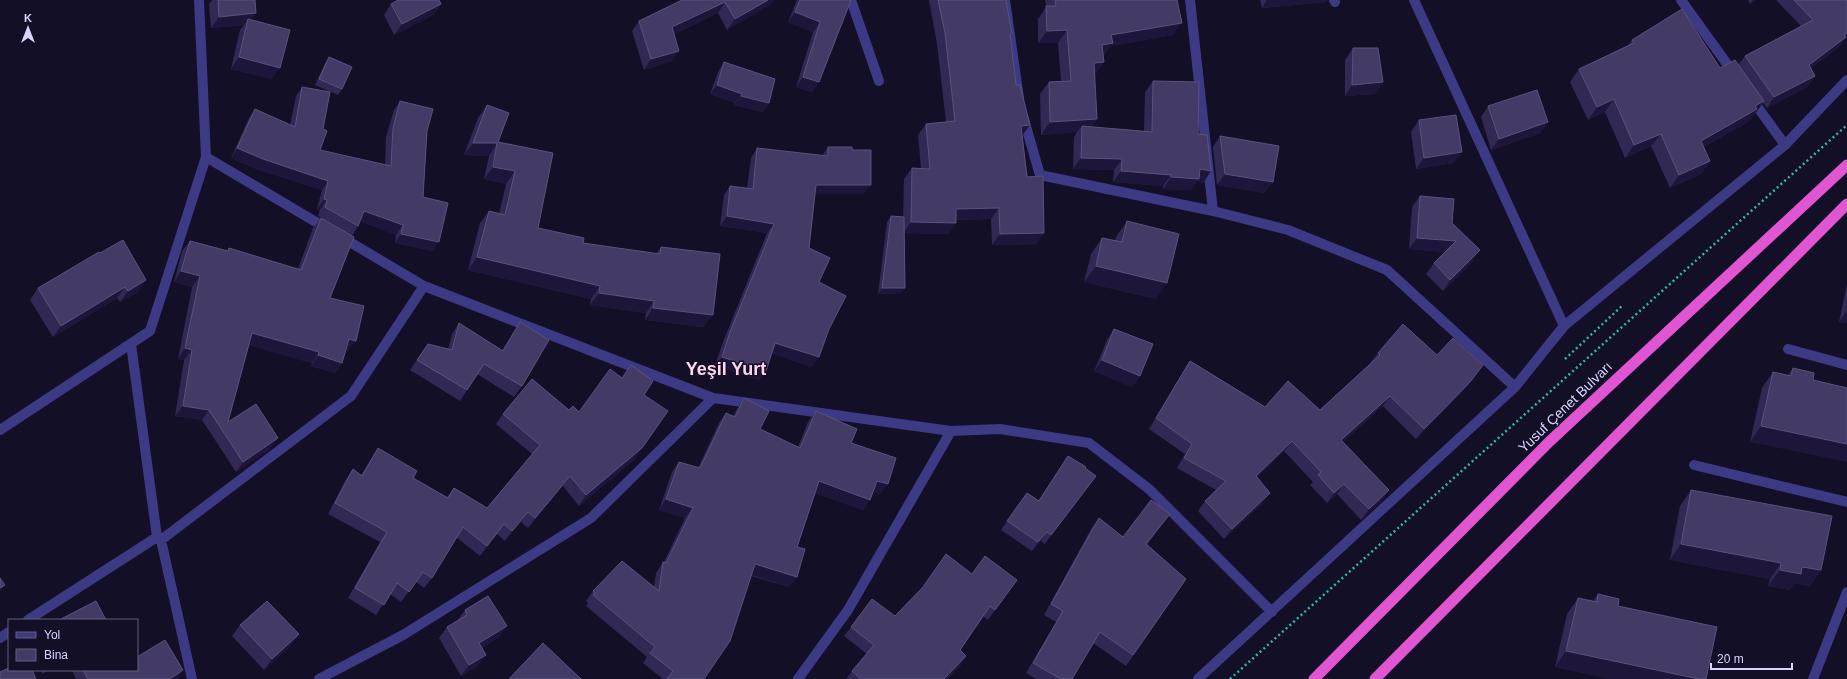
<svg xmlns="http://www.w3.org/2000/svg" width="1847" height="679" viewBox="0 0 1847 679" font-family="Helvetica,sans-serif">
<rect width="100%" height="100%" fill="#130f26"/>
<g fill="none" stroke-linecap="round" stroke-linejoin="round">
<path stroke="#2fb8b0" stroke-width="2.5" stroke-dasharray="2 3" stroke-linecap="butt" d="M1565,359l58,-54
M1230,679l617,-554"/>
<path stroke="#3d3a85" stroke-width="10" d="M851,0l28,81
M1005,0l14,98
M1190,0l23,211
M1334,0l1,2
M1414,0l150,326
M1681,0l54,75
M1751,98l34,47
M1023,116l17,59 173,36 75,19 99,40 128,117
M206,157l218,129 289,112 238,33 49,-2 89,14 60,46 123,123
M131,344l26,193
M1788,349l59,16
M0,430l150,-99 56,-174 -7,-157
M1694,465l153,37
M161,540l31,139
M28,620l129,-83 4,3 190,-144 73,-110
M0,638l9,-6
M319,679l84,-44 188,-117 122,-120
M798,679l50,-69 103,-179
M1198,679l317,-292 49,-61 221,-181 62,-65
M1813,679l34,-87"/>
<path stroke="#e055d1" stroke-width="11" d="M1314,679l235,-237 298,-277
M1375,679l472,-475"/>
</g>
<path fill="#312854" d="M212,0h43l1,13 -5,7 21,59 -41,-10 9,-39 4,-5 -33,3 -2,-24z
M682,0h92l-3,4 -44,26 -9,-17 -44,21 -2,27 -28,9 -12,-39 7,-10z
M797,0h54l-32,82 -7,10 -16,-5 17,-55 -25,-10z
M929,0h77l6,34 -2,3 12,99 15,108 -45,1 -1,-26 -35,1v3l-8,11 -44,-1 1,55 -4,5 -23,1 9,-72 4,-6 12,1 1,-38 8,-11h9l-3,-33 8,-11 20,-2 -9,-78z
M1045,0h47v1l81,34 -63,11 -6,9h-1l1,7 -9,13 -3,52 52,4 1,-39 8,-11 45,53 13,37 -8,12 -6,-2 -6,9 -28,-1v-3l-50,-4 1,-12 -41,-1 1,-32 3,-5 -36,3 -1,-41 9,-12 12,-1 -3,-38h-20v-24l8,-12z
M1260,0h67l-1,2 -64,6z
M1748,0h8l-6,4z
M1776,0h71v37l-3,3 -6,8 -27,20 4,8 -8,11 -40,21 -4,-5 -8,11 -2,1 -5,7 -44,25 6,14 -9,13 -31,14 -19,-42 -26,12 -20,-46 -17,8 -18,-38 9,-13 49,-24 4,-5 88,28 18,-3 7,-9 56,-30z
M391,4h50l-8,11 -39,20 -10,-20z
M1353,48l30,34 -8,12 -30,2v-36z
M329,57l13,32 -4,6 -23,-10 10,-22z
M724,62l45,41 -6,9 -29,-7 1,-2 -25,-9 8,-22z
M302,87l21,42 -3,21 65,15 1,-28 8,-27 6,-9 27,30 -4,66 10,54 -38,-8 1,-8 -36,-14 -2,5 -6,10 -34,-20 2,-6 -3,-1 5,-19 -66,-21 -25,-11 18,-40 6,-9 35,16 6,-29z
M487,105l11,37 55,11 -15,75 45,15 73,11 5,-7 43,80 -59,-7 1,-7 -56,-8 1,-6 -123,-29 12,-47 9,-12 10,3 7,-30 -22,-5 5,-23 -25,-1 14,-37z
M1488,106l60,16 -8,11 -49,17 -10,-33z
M1419,120l35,43 -38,6 -5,-37z
M1220,136l45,57 -48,-8 -4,-38z
M828,147l24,3 12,44h-49l-6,54 10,34 10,47 -17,38 -41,-14 -12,27 -44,-14 8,-24 44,-109 -47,-7 4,-31 6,-9 17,2 4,-30 6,-10 65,8z
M1420,196l32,27 20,39 -29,29 -17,-17 8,-11 11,-11 -36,-3 3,-42z
M321,218l9,80 18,53h-2l-4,12 -7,10 -24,-7 1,-3 -63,-18 -21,77 42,27 -34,23 -34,-52 -27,-4 9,-56 -6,-1 14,-72 -18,-5 8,-31 8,-10 37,10 2,-3 69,21 15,-41z
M1127,221l29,78 -72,-17 7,-28 11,-16 13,3 1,-4z
M100,253l38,39 -18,10 -3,-4 -64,39 -23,-37 8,-12z
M1847,284v39l-8,-1z
M520,322l2,64 -8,11 -37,-23 -17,27 -50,-31 18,-26 20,5 4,-15 7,-11 43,27 11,-17z
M1114,329l26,47 -8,11 -38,-16 13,-31z
M1378,353l59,2 46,10 -7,10 -14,17 -46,47 -33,-33 -40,36 39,59 -21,19 -24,-26 -10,9 -17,-18 3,-3 -29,-31 -27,26 6,26 -39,36 -26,-28 7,-10 11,-11 -39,-22 8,-14 -36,-25 34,-57 7,-11 75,46 55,3 51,-47h-1z
M1793,368l20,12 -63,62 12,-54 11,-16 15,3z
M644,395l-9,64 -56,47 -16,-20 -35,42 -7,-6 -16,19 -8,-7 -17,22 -24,-19 -24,41 -8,10 -8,-6 -15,20 -11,-8 -14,21 -28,-17 32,-56 -52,-28 18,-35 7,-10 8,6 10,-16 7,-11 35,30 34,19 7,-9 33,20 45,-54 -36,-30 7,-10 66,-4 10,2z
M744,398l16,31 38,18 10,-25 8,-11 35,32 37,41 -8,10 -7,-2 -10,18 -48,-17 -18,54v30l-8,10 -38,-11 -47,103h-41l-20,-16 4,-6 -61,-51 2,-3 -2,-2 7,-10 61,-4 2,-14 7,-11h1l21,-44 -26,-8 13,-38 7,-10 19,6 21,-45 7,-10 7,3 4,-7z
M1068,456l28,20 -51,68 -4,-3 -9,10 -31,-21 26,-37 11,8z
M1691,490l130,80 -11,16 -16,-3 -4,7 -22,-4 2,-7 -100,-19 10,-54z
M1099,518l24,19 39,-13 -15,21 39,34 -60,87 -33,-23 -21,36h-36l-10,-6 30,-51 -12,-7 47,-86z
M972,574l45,6 -29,40 -5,-4 -23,34 6,6 -6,10 -13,13h-101l6,-8 15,-17 -23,-18 7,-9 44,-11z
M1598,594l20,12 88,73h-95l-56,-12 12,-53 11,-16 15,3z
M465,610l34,27 -17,11 -4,18 -17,10 -22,-38 8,-11 10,-6z
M240,625l59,9 -8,11 -27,25 -32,-34z
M40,670h10l-7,4z
M72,670h111l-6,9h-101z"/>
<path fill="#1d163a" d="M768,0h6l-3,4 -44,26 8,-11z
M1267,0h60l-1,2 -64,6z
M1753,0h3l-6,4z
M725,2l-7,11 -53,25 7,-11z
M441,4l-8,11 -39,20 8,-11z
M795,12l25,10 -7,10 -25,-10z
M256,13l-8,12v-6l-4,6 -33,3 8,-11z
M1182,23l-9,12 -63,11 -6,9 -10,2 8,-12 9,-10z
M1067,30l-9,13h-20l9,-12z
M1847,33v4l-3,3 -6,8 -37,27 8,-10z
M679,51l-7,10 -28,9 7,-11z
M239,57l41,11 -8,11 -41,-10z
M1104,62l-9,13 -10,1 9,-13z
M1815,76l-8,11 -40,21 7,-11z
M803,77l16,5 -7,10 -16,-5z
M1383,82l-8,12 -30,2 7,-11z
M717,85l25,9 -7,9 -25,-9z
M741,96l28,7 -6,9 -29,-7z
M1614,99l-9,13 -17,8 9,-13z
M1764,101l-9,13 -2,1 -5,7 -56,32 9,-13 54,-35z
M1097,119l-8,13 -7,-6 -5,6 -36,3 9,-13z
M1548,122l-8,11 -49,17 8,-11z
M1030,125l-8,11 -1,-10z
M1661,134l-10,12 -26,12 9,-13z
M473,143h24l-8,13 -25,-1z
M237,148l91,33 -6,9 -66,-21 -25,-11z
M1462,152l-8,11 -38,6 8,-11z
M1081,158l41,1 -8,11 -41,-1z
M1710,161l-9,13 -31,14 9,-13z
M493,167l22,4 -9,13 -22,-5z
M1200,169l11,2 -8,12 -6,-2 -6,9 -28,-1 8,-12z
M1121,171l50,4 -8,11 -50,-4z
M1225,174l48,8 -8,11 -48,-8z
M816,185h55l-7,9h-54z
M324,199l3,1 -7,10 -3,-1z
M999,208l-8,11 -43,1 8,-11z
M364,211l39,14 -7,10 -38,-14z
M727,216l47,8 -7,9 -47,-7z
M911,222l45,1 -8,11 -45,-1z
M1044,233l-7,11 -45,1 8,-11z
M401,234l38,8 -6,9 -38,-8z
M1417,238l39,3 -8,11 -39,-3z
M1480,250l-8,12 -29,29 7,-11z
M477,257l123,29 -9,13 -123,-29z
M1096,266l71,17 -11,16 -72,-17z
M181,271l19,5 -8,11 -18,-5z
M146,280l-8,12 -18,10 8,-11z
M125,287l-8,11 -64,39 8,-11z
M882,288h23l-4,5 -23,1z
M599,293l55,8 -8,12 -56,-8z
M653,308l60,7 -9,12 -59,-7z
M1847,310v13l-8,-1z
M252,333l67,19 -7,11 -68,-19z
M349,339l7,2 -8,10 -6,-1z
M775,343l44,14 -7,10 -44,-15z
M185,348l7,2 -8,10 -6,-1z
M318,355l24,8 -7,10 -24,-7z
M722,357l44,14 -7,9 -44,-14z
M1102,360l38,16 -8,11 -38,-16z
M1483,365l-7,10 -14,17 -46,47 8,-10z
M1390,396l-7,10 -49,44 7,-10z
M183,406l26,4 -7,10 -27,-4z
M1761,426l86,18v18l-97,-20z
M278,438l-8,11 -34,23 7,-10z
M1292,441l-8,10 -35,35 7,-10z
M642,448l-7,11 -56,47 7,-11z
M570,476l-7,10 -35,42 7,-10z
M1096,476l-7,9 -44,59 6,-9z
M819,481l51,19 -7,10 -52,-18z
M877,481l11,3 -8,10 -10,-3z
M1344,484l-7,10 -10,9 7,-10z
M1389,490l-7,11 -21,19 8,-11z
M1270,493l-7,10 -39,36 8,-10z
M666,499l27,9 -8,10 -26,-8z
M528,512l-7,10 -16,19 7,-10z
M1170,514l-8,10 -23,31 7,-11z
M504,524l-7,10 -17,22 7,-10z
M1047,532l-6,9 -9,10 6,-9z
M1681,544l100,19 -11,16 -100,-19z
M755,564l42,13 -8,10 -41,-13z
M1802,567l19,3 -11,16 -16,-3 -4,7 -22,-4 12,-16z
M1017,580l-7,10 -22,30 7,-10z
M5,585l-5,7v-4z
M507,626l-8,11 -28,17 8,-11z
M299,634l-8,11 -27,25 8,-11z
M1566,651l133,28h-88l-56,-12z
M486,655l-8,11 -17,10 8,-11z
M966,656l-6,10 -13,13h-3z
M46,670h4l-7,4z
M183,670l-6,9h-7z"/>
<path fill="#433a66" stroke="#5a527e" d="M218,0h37l1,13 -37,4z
M398,0h41l2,4 -39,20 -11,-20z
M682,0h86l-33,19 -10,-17 -53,25 7,24 -28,8 -12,-38z
M800,0h51l-32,82 -16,-5 17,-55 -25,-10z
M938,0h68l6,34h-2l6,51h4l10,40 -9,1 6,51 16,-1 1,57 -44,1 -1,-26 -43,1v14l-45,-1 1,-54 18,1 -4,-45 29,-3 -10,-88z
M1055,0h37v1l4,-1h81l5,23 -71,12 2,8 -11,2 2,17 -10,1 3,56 -47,3 -1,-40 22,-1 -4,-51 -20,1 -1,-25h10z
M1794,0h53v33l-3,3 2,1 -37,28 6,11 -41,21 -29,-41 68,-36z
M1682,9l38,59 15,-8 29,41 -9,5 2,3 -56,32 9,20 -31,14 -18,-41 -27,11 -20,-46 -17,8 -18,-38 55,-26 -2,-3z
M248,19l42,11 -10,38 -41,-11z
M1353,48h25l5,34 -31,3z
M329,57l23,10 -10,22 -23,-10z
M724,62l51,17 -6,24 -28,-7 1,-2 -25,-9z
M1153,81l46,1 -1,52 9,1 4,36 -11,-2 -1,10 -28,-2v-2l-50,-4 1,-12 -41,-1 1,-32 70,6z
M302,87l28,5 -7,37 4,2 -7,19 71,16 2,-38 7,-27 33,8 -6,22 -4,66 25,6 -9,39 -38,-8 2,-9 -39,-14 -6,15 -33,-19 2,-7 -3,-1 4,-18 -65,-22 -26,-11 18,-39 40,18z
M1537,90l11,32 -49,17 -11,-33z
M487,105l22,8 -11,29 55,11 -15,75 46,10 -1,5 77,11 1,-7 59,7 -7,61 -60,-7 1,-7 -55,-8 1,-7 -123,-29 12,-46 16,4 10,-44 -22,-4 4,-24h-24z
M1456,115l6,37 -38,6 -5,-38z
M1220,136l59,10 -6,36 -48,-8z
M828,147h24v3h19v35h-55l-7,63 21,10 -11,24 27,14 -17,33 -10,28 -44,-14 -9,28 -44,-14 8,-25 44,-108 -47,-8 3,-30 23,3 4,-41 71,8z
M1420,196l34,3 -2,24 28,27 -30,30 -16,-17 22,-22 -39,-3z
M891,216l13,1 1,71h-23z
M321,218l33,19 -24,61 34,8 -8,35 -7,-2 -7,24 -24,-8 1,-3 -67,-19 -24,89 28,-18 22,34 -35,24 -34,-52 -26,-4 9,-56 -7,-2 15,-72 -19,-5 9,-30 38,10 1,-3 72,22z
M1127,221l52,13 -12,49 -71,-17 6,-28 20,4z
M123,240l23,40 -18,11 -3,-4 -64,39 -23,-38 61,-36 1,1z
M520,322l29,18 -27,46 -38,-22 -17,26 -50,-30 11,-16 24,6 7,-27 44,28z
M1403,324l34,31 16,-17 30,27 -13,17 -46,47 -34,-33 -49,44 48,50 -20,19 -25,-25 -10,9 -16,-18 3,-3 -29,-31 -36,35 14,17 -38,36 -27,-28 21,-20 -42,-23 8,-14 -36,-26 34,-57 75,46 23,-26 32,29 60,-55 -2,-2z
M1114,329l39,15 -13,32 -38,-16z
M631,365l22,16 -9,14 24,16 -26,37 -56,47 -16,-19 -35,42 -7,-6 -16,19 -8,-7 -17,22 -24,-19 -31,51 -9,-6 -14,20 -12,-9 -13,22 -29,-17 32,-56 -52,-29 18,-34 9,7 16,-28 39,23 -4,7 35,20 6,-10 33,20 53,-63 -37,-31 29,-35 37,31 4,-4 6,6 31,-43 12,9z
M1793,368l21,5 -1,7 34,8v56l-86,-18 12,-54 18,4z
M744,398l25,13 -9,18 40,19 16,-37 41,18 -6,14 45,15 -8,26 -11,-3 -7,19 -51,-19 -22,66 8,2 -8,28 -42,-13 -25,77 -26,38h-37l6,-8 -23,-18 5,-6 -62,-52 2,-2 -2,-2 29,-30 37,30 4,-29 3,1 27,-55 -27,-9 13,-37 21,6 26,-55 9,4z
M1068,456l18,11 -1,1 11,8 -45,59 -4,-3 -9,10 -31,-21 20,-28 12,8z
M1691,490l141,26 -11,54 -19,-3 -1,7 -21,-4 1,-7 -100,-19z
M1151,500l19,14 -24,30 40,35 -53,76 -33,-23 -28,47h-11l-28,-16 30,-52 -12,-7 48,-86 24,19z
M946,554l26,20 13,-18 32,24 -22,30 -5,-4 -30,44 6,6 -22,23h-83l-9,-8 22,-26 -23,-18 21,-28 23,17 28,-29z
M0,578l5,7 -5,3z
M1598,594l21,5 -1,7 99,21 -11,52h-7l-133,-28 12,-53 19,4z
M488,596l19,30 -28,17 7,12 -17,10 -22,-38 20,-12 -2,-5z
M96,601l10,19h-47z
M267,601l32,33 -27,25 -32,-34z
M165,640l18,30 -13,9h-82l-5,-9h54v-13z
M543,643l38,36h-72z
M9,668v2h23l4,9h-36v-7z"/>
<g text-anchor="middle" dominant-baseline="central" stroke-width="3" stroke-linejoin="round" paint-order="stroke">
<g font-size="14" fill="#d9d4ff" stroke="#130f26">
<text transform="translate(1565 407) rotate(-44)">Yusuf Çenet Bulvarı</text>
</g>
<g font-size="18" font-weight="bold" fill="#ffd6f0" stroke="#130f26">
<text x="726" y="369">Yeşil Yurt</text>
</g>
</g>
<rect x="8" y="619" width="130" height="52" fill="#130f26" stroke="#625e7d"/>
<rect x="16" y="632" width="20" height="6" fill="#3d3a85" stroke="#625e7d"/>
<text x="44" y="639" font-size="12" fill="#d9d4ff">Yol</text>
<rect x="16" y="649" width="20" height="12" fill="#433a66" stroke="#625e7d"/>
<text x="44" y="659" font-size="12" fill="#d9d4ff">Bina</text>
<g transform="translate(28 28)" stroke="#130f26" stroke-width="3" paint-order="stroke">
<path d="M0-3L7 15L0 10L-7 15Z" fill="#d9d4ff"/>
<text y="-6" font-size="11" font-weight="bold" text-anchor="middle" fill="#d9d4ff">K</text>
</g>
<path d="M1711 663v6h81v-6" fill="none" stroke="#d9d4ff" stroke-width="2"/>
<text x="1717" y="663" font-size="12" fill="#d9d4ff" stroke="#130f26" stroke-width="3" paint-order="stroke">20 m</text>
</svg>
